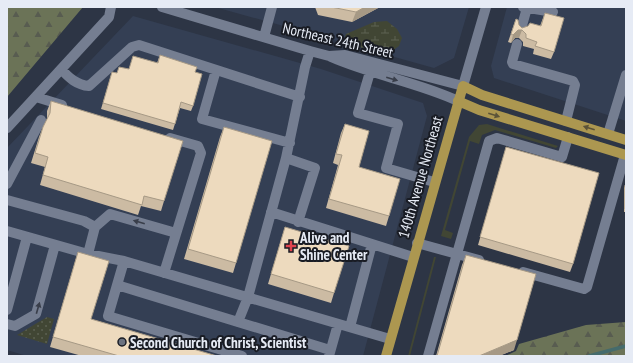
<svg xmlns="http://www.w3.org/2000/svg" width="633" height="363" viewBox="0 0 633 363" font-family="'PT Sans Narrow',sans-serif">
<defs>
<pattern id="forest-firs" width="22" height="20" patternUnits="userSpaceOnUse"><rect width="22" height="20" fill="#6b7357"/><path d="M5 1l3.5 6h-7zM16 11l3.5 6h-7z" fill="#585c50"/></pattern>
<pattern id="wetland-marsh" width="20" height="14" patternUnits="userSpaceOnUse"><rect width="20" height="14" fill="#414634"/><path d="M1 5h8M5 5V1M11 12h8M15 12V8" fill="none" stroke="#5c6152"/></pattern>
<pattern id="park-dots" width="8" height="8" patternUnits="userSpaceOnUse"><rect width="8" height="8" fill="#414634"/><path d="M2 2h.1M6 6h.1" fill="none" stroke="#5c6152" stroke-width="1.8" stroke-linecap="round"/></pattern>
</defs>
<rect width="100%" height="100%" fill="#2d3545"/>
<path fill="#343f54" d="M215,7h254l-15,51 -20,10z
M507,7h119v114l-132,-43 -3,-12z
M133,16l188,53 102,34 4,13 -64,240h-336l-20,-6v-202z"/>
<path fill="url(#forest-firs)" d="M7,7h76l-76,90z
M626,322v34h-121l11,-5 3,-7 67,-19z"/>
<path fill="url(#wetland-marsh)" d="M387,21l10,8 5,9 -3,8 -13,9 -43,-13 3,-8 28,-12z"/>
<path fill="url(#park-dots)" d="M47,317l7,2 -7,25 -30,-9z"/>
<path fill="#414634" d="M487,124l71,22 -2,2 -61,-18 -13,5 -3,9 -9,-3 -25,89 8,3 -2,6 -10,-3 28,-99 10,-12z
M434,257h2l-26,99h-2z"/>
<g fill="none" stroke-linecap="round" stroke-linejoin="round">
<path stroke="#456b6c" stroke-width="3.5" d="M589,356l37,-10"/>
<path stroke="#757e91" stroke-width="10" d="M162,7l148,44 19,5 16,-1 118,31 23,-79
M523,7l30,5
M521,29l6,-21
M264,37l8,-30
M517,44l-5,18 1,2 60,17 2,4 -9,36
M331,57c41,18 86,25 127,44
M61,69c8,9 16,16 28,17l43,-39 7,-2 161,52
M216,70l-14,49 88,24
M370,72l-12,41 40,11 -12,44 48,14
M36,97l26,8
M7,128l102,-111 2,-10
M608,134l18,-59
M286,158l29,10 -17,54
M7,184l34,-64
M7,200l77,21 11,6 -7,27
M271,212l142,45
M95,227l15,-13 66,19
M7,231l81,23 36,7
M417,243l62,17
M523,272l61,17 3,-2 38,-132
M164,273l37,-120 -3,-7 -28,-8
M117,285l213,65
M7,310l20,-73
M238,322l10,-25 38,-139 19,-91 5,-16
M7,324l8,2 21,-12 19,-69
M350,327l22,-83
M242,356l-134,-40 16,-55 266,78
M329,356l9,-32
M428,356l61,-215 8,-3 65,19 6,-20"/>
<path stroke="#ac9750" stroke-width="10" d="M458,101l21,9 147,45
M386,356l77,-270 19,9 144,45"/>
</g>
<path fill="#ccbba3" d="M315,7h65l-28,15 -34,-7z
M545,13l9,39 -3,7 -18,-5 1,-5 -11,-3v-4l-4,-4h-4l-4,5 -3,-1 8,-23 3,6 3,3 18,-2z
M160,55l35,17 -2,34 -2,5 -11,-3 -7,22 -72,-21 11,-37 5,1 40,-10z
M51,101l113,100 -3,10 -20,-5 -3,9 -98,-30 5,-18 -14,-4 8,-26 4,-10 4,-8v-8z
M345,124l14,43 30,49 -3,10 -60,-18 12,-43 -5,-2 8,-30z
M224,127l12,136 -3,10 -49,-14 36,-122z
M506,147l67,117 -3,8 -92,-27 26,-90z
M625,185h1v27h-2v-24z
M285,227l49,66 -3,10 -63,-19z
M78,252l13,67 126,37h-135l-32,-9 25,-85z
M466,255l48,95 -15,6h-63l26,-91z"/>
<path fill="#a69985" d="M365,7h15l-28,15 4,-10z
M518,30h4l-3,8h-4l-4,5 2,-8z
M517,340l-3,10 -15,6h-20z"/>
<path fill="#eddabe" stroke="#a69985" d="M331,7h34l-9,5z
M545,13l19,5 -10,34 -19,-6 2,-4 -11,-4v-4l-4,-4h-4l-5,5 -2,-1 5,-15 2,1 1,5 3,3 6,-2 2,-3 11,3z
M160,55l37,12 -2,5 7,2 -9,32 -12,-4 -6,22 -72,-21 9,-31 5,1 2,-6 10,2 4,-13 25,7z
M51,101l132,40 -19,60 -20,-5 -2,9 -99,-30 5,-18 -13,-4 8,-26 7,-14z
M345,124l24,7 -10,36 41,12 -11,37 -60,-17 13,-44 -6,-1z
M224,127l48,14 -36,122 -48,-14z
M506,147l93,26 -26,91 -93,-27z
M625,185h1v24h-1z
M285,227l64,19 -15,47 -63,-19z
M78,252l31,9 -18,58 126,37h-98l-66,-19z
M466,255l70,19 -19,66 -38,16h-42z"/>
<defs><path id="oneway-solid" d="M-6-.8H1V-3.2L6.5 0L1 3.2V.8H-6Z"/></defs>
<g fill="#393e4a">
<use href="#oneway-solid" transform="translate(392 79) rotate(16)"/>
<use href="#oneway-solid" transform="translate(139 222) rotate(-164)"/>
<use href="#oneway-solid" transform="translate(38 308) rotate(-74)"/>
</g>
<g fill="#5b5338">
<use href="#oneway-solid" transform="translate(494 115) rotate(17)"/>
<use href="#oneway-solid" transform="translate(589 128) rotate(-162)"/>
</g>
<path fill="#e0444e" stroke="#191c24" stroke-width="1.5" d="M289 240h4v4h4v4h-4v4h-4v-4h-4v-4h4z"/>
<circle fill="#6b7280" stroke="#191c24" stroke-width="1.5" cx="122" cy="342" r="4"/>
<g text-anchor="middle" dominant-baseline="central" stroke-width="4" stroke-linejoin="round" paint-order="stroke">
<g font-size="15" fill="#e6ebf5" stroke="#191c24">
<text transform="translate(338 40) rotate(13)">Northeast 24th Street</text>
<text transform="translate(420 177) rotate(-74)">140th Avenue Northeast</text>
</g>
<g font-size="15" font-weight="bold" fill="#e6ebf5" stroke="#191c24" text-anchor="start">
<text x="300" y="237">Alive and<tspan x="300" dy="17">Shine Center</tspan></text>
<text x="130" y="342">Second Church of Christ, Scientist</text>
</g>
</g>
<rect width="633" height="363" fill="none" stroke="#e6ebf5" stroke-width="16"/>
</svg>
